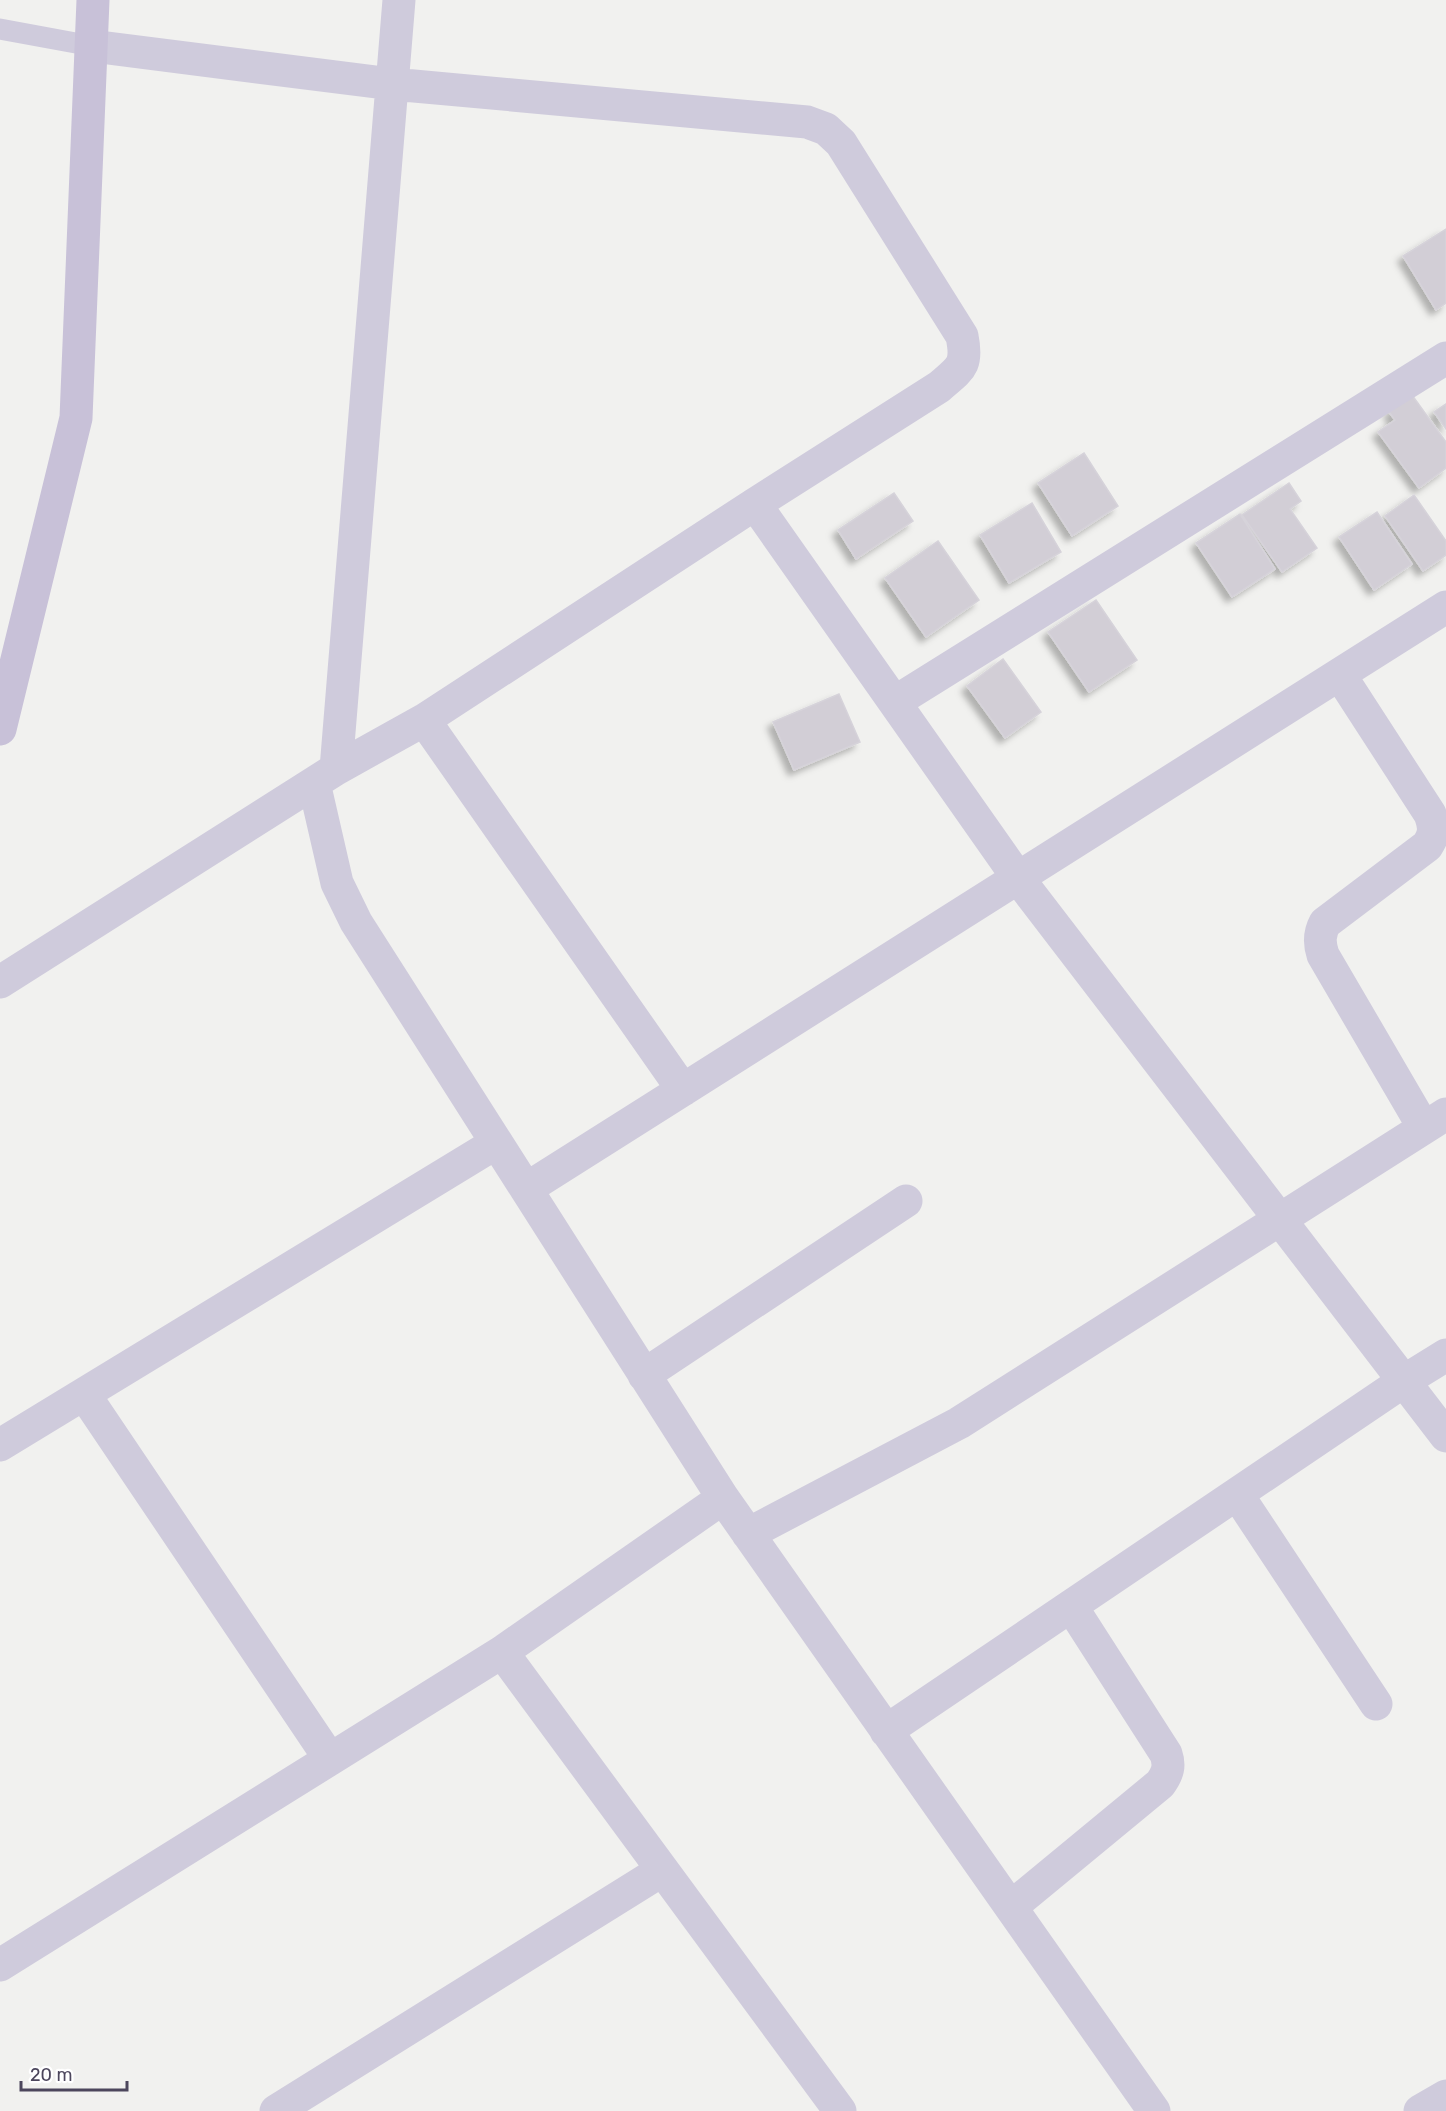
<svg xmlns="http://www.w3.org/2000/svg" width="1446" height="2111" viewBox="0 0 1446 2111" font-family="Rubik,sans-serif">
<defs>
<filter id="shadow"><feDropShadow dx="-5.5" dy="5.5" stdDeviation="3" flood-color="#0004"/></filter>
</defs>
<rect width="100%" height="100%" fill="#f1f1ef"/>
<path fill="#d2ced6" stroke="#d6d3da" stroke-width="1.5" filter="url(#shadow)" d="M1446,229v74l-10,7 -33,-54z
M1412,395l34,47v26l-27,20 -41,-56 17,-12 -6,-8z
M1446,404v25l-12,-17z
M1084,453l34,53 -46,30 -34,-53z
M1289,483l12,18 -11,8 27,39 -35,24 -40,-57z
M894,493l19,28 -57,38 -18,-29z
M1414,495l32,46v14l-23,16 -38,-55z
M1032,503l29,49 -52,31 -29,-48z
M1377,512l35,52 -38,26 -35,-53z
M1240,514l35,55 -43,28 -36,-54z
M938,541l41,59 -53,37 -41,-59z
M1096,600l41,60 -48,32 -41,-60z
M1003,659l38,53 -36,26 -38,-52z
M839,694l21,48 -66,28 -21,-48z"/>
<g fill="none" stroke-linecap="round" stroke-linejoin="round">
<path stroke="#cfcbdc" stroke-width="21" d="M0,29l92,17"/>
<path stroke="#cfcbdc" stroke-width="33" d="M755,504l263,374 428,558
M1340,675l90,139c5,14 5,20 -3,32l-102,77c-6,11 -6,20 -2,32l101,173
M895,702l551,-344
M424,720l259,370
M336,769l63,-769
M314,783l23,100 19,39 367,576 431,613
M0,982l336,-213 88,-49 331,-216 184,-117c22,-19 29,-21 23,-51l-121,-193 -15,-14 -19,-7 -415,-38 -300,-38
M526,1189l920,-582
M644,1375l262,-174
M84,1394l246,365
M0,1445l496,-302
M1237,1494l139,210
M748,1534l211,-111 487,-309
M502,1652l338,459
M886,1731l518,-350 42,-26
M1011,1907l149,-123c8,-11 10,-18 6,-30l-95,-148
M0,1965l502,-313 221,-154
M276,2111l385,-240
M1420,2111l26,-15"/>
<path stroke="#c8c1d8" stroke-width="33" d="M0,729l76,-311 17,-418"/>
</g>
<path d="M21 2081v9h106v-9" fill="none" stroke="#4c465c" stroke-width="3"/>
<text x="30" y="2081" font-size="18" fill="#4c465c" stroke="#ffffff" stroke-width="4.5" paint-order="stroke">20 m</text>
</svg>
